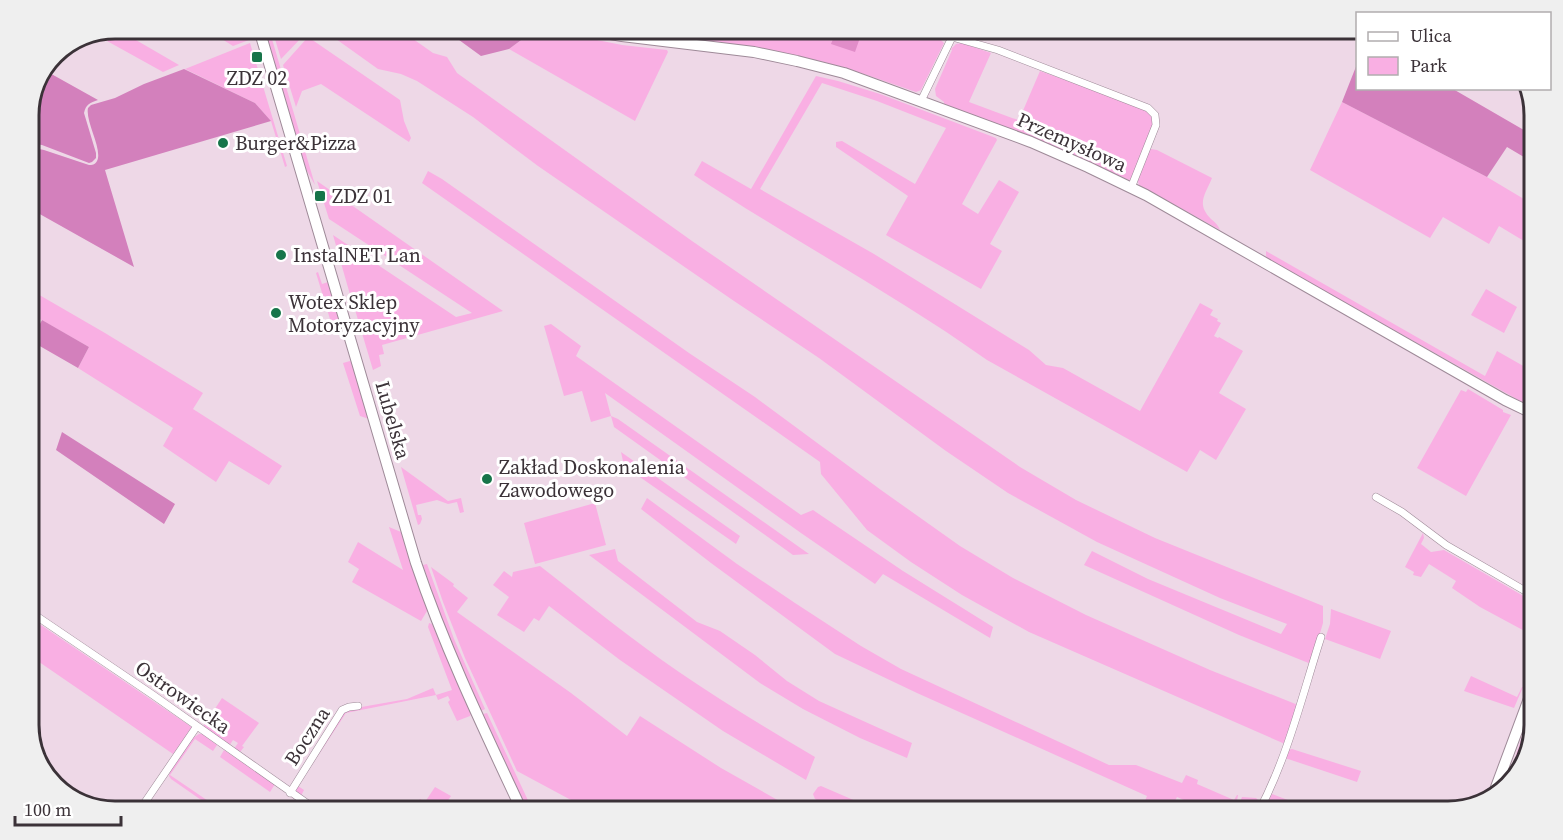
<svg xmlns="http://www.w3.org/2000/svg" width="1563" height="840" viewBox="0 0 1563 840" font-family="'Source Serif 4',serif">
<rect width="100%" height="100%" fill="#eed8e7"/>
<path fill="#f9afe3" d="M115,29h2l62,36 -16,7 -65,-36z
M206,29h34l6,3 3,8 -16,6z
M264,29h5l46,156 -9,-16z
M272,29h22l10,6 -23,24z
M322,29h77l34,24 14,4 10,16 235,168 328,226 56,33 79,38 168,68v17l-12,41 -72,-29 -155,-70 8,-14 56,28 133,55 6,-10 -67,-26 -123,-56 -89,-49 -62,-42 -127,-93 -85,-57 -196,-135 -65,-49 -56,-36 -16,-7 -23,-5z
M536,29h12l13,4v3l5,2 1,-4 55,11 45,5 1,2 -33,69 -126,-72z
M652,29h63l17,3 16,-1 2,-2h187l11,4 -1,3 -16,-6 -1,4 8,3 6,6 -23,47 -5,2 -52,-18 -40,-12 -59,-13 -110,-14 -3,-1z
M308,37l92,63 4,21 7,17 -2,4 -88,-58 -19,7 -6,16 -13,-42z
M250,43l37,123 -2,1 -14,-46 -16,-18 -70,-34z
M962,43l29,10 -22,49 43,16 7,2 21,-49 104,37 8,7 2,9 -22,55 -3,1 -4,-1 -71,-33 -110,-42v-2l-8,-6 -1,-7 17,-39 -1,-1 5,-5z
M816,76l22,5 42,13 116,44 1,2 -35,64 16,10 21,-34 20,12 -29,52 12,7 -21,38 -95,-54 22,-39 -72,-49v-5l6,-1 73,43 31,-56 -69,-27 -55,-18 -62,106 114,65 155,96 17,15 17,3 77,43 60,-108 13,7 -3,5 8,4 -1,2 4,2 -7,13 4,2 1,-1 24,14 -24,42 27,16 -30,51 -16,-10 -13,22 -200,-112c-94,-67 -197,-121 -293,-185l8,-14 49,28z
M1342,102l145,75 47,28v42l-35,-21 -10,18 -46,-27 -13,21 -120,-68z
M1151,149l6,1 55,28c-7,17 -16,26 -1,41 5,4 7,6 9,11l-81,-45 -2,-7 12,-26z
M428,171l14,8 247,174 66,44 126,93 79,56 53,32 73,37 124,55 88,35 -13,39 -256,-112 -67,-37 -51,-33 -44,-32 -46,-56 -1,-12 -398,-279z
M317,181l186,130 -121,34 2,9 -5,1 2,11 -8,4 -20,-67 7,-2 -2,-6 -7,3 -18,-63 123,82 16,-4 -143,-94z
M1266,251l219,125 12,-25 37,21v35h-3l-263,-148 -2,-3z
M318,272l4,12 6,-2 12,41 -1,4 -6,2 -17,-56z
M29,289l76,44 98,60 -10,16 89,57 -13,19 -40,-24 -13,21 -53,-36 10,-18 -95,-60 11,-21 -60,-34z
M1486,289l31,18 -13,26 -33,-18z
M551,324l30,22 -5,10 225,159 12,-5 90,61 90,56 -3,11 -107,-64 -8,10 -74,-51 -196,-140 6,23 7,3 191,135 -16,1 -179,-128 -3,-11 -20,6 -9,-31 -18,5 -20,-70z
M350,361l2,1 17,57 -9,-3 -17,-53z
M1468,389l35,21v2l8,3 -45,81 -49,-28 44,-78 5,2z
M621,452l119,84 -4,8 -112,-78z
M401,467l47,34 13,-3 3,14 -4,1 -3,-11 -9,2 -11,-4 -21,5 2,10h3l1,4 -2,5 -2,1z
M647,498l90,66 58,39 66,43 40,23 208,96h27l46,18 4,-8 12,5 -1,4 37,16 3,-5h1l-1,6 3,1 2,-5 14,1 5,5 -4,8h-49l-31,-14 -7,14h-29l6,-15 -230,-103 -82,-39 -124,-91 -70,-54z
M595,503l11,42 -71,19 -11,-41z
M389,527l12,5 1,2 24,72 1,5 -6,10 -69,-39 7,-13 -11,-7 10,-20 45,28z
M1423,533l1,5 -3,6 10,8 13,-2 90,52v34l-54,-29 -28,-19 4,-7 -27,-17 -8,13 -8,-2 1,-3 -9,-5z
M615,549l3,12 79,61 23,9 35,24 32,26 32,20 93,42 -5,15 -47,-20 -57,-29 -43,-26 -171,-128z
M427,564l27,75 31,70 -4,2 -37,-86 -21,-60z
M540,566c46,36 91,73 139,106 44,30 90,58 136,85l-9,23 -83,-49 -103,-71 -71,-54 -10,15 -5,-3 -10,14 -27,-17 12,-18 -16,-12 11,-14 8,6 1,-5z
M431,567l23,17 -1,2 15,12 -11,14 114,81 56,43 13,-20 81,52 76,43h-187l-5,-9 -19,9h-12l7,-3 -10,-8 -54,-29 -52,-113 -22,-56z
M1331,609l60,22 -11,28 -55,-20 5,-15z
M29,617l164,111 -20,26 -144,-99z
M429,623l3,1 39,90 -1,2 -13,5 -9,-19 2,-2 -2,-4 -10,4 -2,-5 -90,18 -48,73 6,4 -3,6 -5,-3v-3l47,-77 7,-4 57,-10 26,-11 3,7 16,-5 -24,-63z
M1471,676l46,21 5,-10h1l-9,21 -50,-17z
M222,698l37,25 -17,23 2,1 -4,5 -6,-3 4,-6 -5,-3 -4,6 -26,-19z
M1534,700v25l-14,43 -6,-3 1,-7z
M487,713l46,98h-5l-45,-97z
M199,734h4l14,11 -4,6 -18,-12 -25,36 53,36h-6l-46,-32 -2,-3 1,-4 23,-34z
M1292,749l69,22 -4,11 -72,-24 3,-8z
M224,750l51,34 -5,8 -50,-35z
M821,786l58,25h-42l-22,-12 -2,-5 5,-7z
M435,787l16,9 -10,15h-29l8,-12 5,3z
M1272,794l45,17h-54z"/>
<path fill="#d380bc" d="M444,29h92l-27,20 -28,7z
M1357,64l1,24 95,1 81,47v27l-27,-16 -20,30 -145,-75z
M184,69l71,34 16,18 -166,49 29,97 -105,-59v-61l15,3 45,15c3,0 6,0 8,-4 6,-11 -12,-40 -9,-53l3,-3 24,-7 29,-14z
M46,71l52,29c-8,3 -12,4 -14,13l12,40v5l-4,4 -3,1 -47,-18 -13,-2v-33z
M42,320l47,27 -11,21 -47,-27z
M62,432l113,72 -11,20 -108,-74z"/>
<path fill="#e18dc9" d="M837,29h26l-8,23 -24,-8z"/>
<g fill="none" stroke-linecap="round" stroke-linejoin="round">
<path stroke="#e18dc9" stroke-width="14" d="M1521,768l10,-29"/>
<defs>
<path id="street" d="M952,37l46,13 150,58 7,7 1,10 -25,63
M921,101l35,-72
M1376,497l26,15 44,33 88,51
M29,611l124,84 165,116
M290,793l52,-83 7,-3 9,-1
M139,811l58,-85
M1259,811c29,-55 43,-115 62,-174"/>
<path id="secondary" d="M259,29l157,534c29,86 68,167 106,248
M582,29l40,7 132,16 43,9 47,12 187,69 57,25 58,28 359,205 29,14
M1492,798l42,-113"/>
</defs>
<use href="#street" stroke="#9e8a98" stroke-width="8"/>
<use href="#secondary" stroke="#9e8a98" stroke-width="12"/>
<use href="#street" stroke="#fff" stroke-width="7"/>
<use href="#secondary" stroke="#fff" stroke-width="10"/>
</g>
<g fill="#17754a" stroke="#fff" stroke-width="2">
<rect x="251" y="51" width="12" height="12" rx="3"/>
<circle cx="223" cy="143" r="6"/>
<rect x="314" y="190" width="12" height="12" rx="3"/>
<circle cx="281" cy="255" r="6"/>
<circle cx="276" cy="313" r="6"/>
<circle cx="487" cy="479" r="6"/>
</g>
<g text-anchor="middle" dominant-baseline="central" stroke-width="6" stroke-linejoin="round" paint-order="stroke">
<g font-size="20" fill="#3b3238" stroke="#fff" text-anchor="start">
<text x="257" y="78" text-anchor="middle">ZDZ 02</text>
<text x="235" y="143">Burger&amp;Pizza</text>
<text x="332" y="196">ZDZ 01</text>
<text x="293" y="255">InstalNET Lan</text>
<text x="288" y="302">Wotex Sklep<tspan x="288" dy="23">Motoryzacyjny</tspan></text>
<text x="499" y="467">Zakład Doskonalenia<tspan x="499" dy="23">Zawodowego</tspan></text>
</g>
<g font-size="20" fill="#3b3238" stroke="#fff">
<text transform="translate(1072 142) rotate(24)">Przemysłowa</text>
<text transform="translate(393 420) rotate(74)">Lubelska</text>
<text transform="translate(183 697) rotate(35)">Ostrowiecka</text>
<text transform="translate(307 736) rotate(-57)">Boczna</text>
</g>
</g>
<path d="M0 0H1563V840H0ZM115 39H1448A76 76 0 0 1 1524 115V725A76 76 0 0 1 1448 801H115A76 76 0 0 1 39 725V115A76 76 0 0 1 115 39Z" fill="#efefef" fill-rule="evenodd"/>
<path fill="none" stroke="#3b3238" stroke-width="3" d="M115 39H1448A76 76 0 0 1 1524 115V725A76 76 0 0 1 1448 801H115A76 76 0 0 1 39 725V115A76 76 0 0 1 115 39Z"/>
<rect x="1356" y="12" width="195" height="78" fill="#ffffff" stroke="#b1adaf" stroke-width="1.5"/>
<rect x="1368" y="32" width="30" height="9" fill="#ffffff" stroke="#b1adaf" stroke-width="1.5"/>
<text x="1410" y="42" font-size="18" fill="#3b3238">Ulica</text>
<rect x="1368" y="57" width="30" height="18" fill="#f9afe3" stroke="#b1adaf" stroke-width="1.5"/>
<text x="1410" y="72" font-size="18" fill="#3b3238">Park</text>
<path d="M15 816v9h106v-9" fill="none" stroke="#3b3238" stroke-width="3"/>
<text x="24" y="816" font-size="18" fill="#3b3238" stroke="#ffffff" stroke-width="4.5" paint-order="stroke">100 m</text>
</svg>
